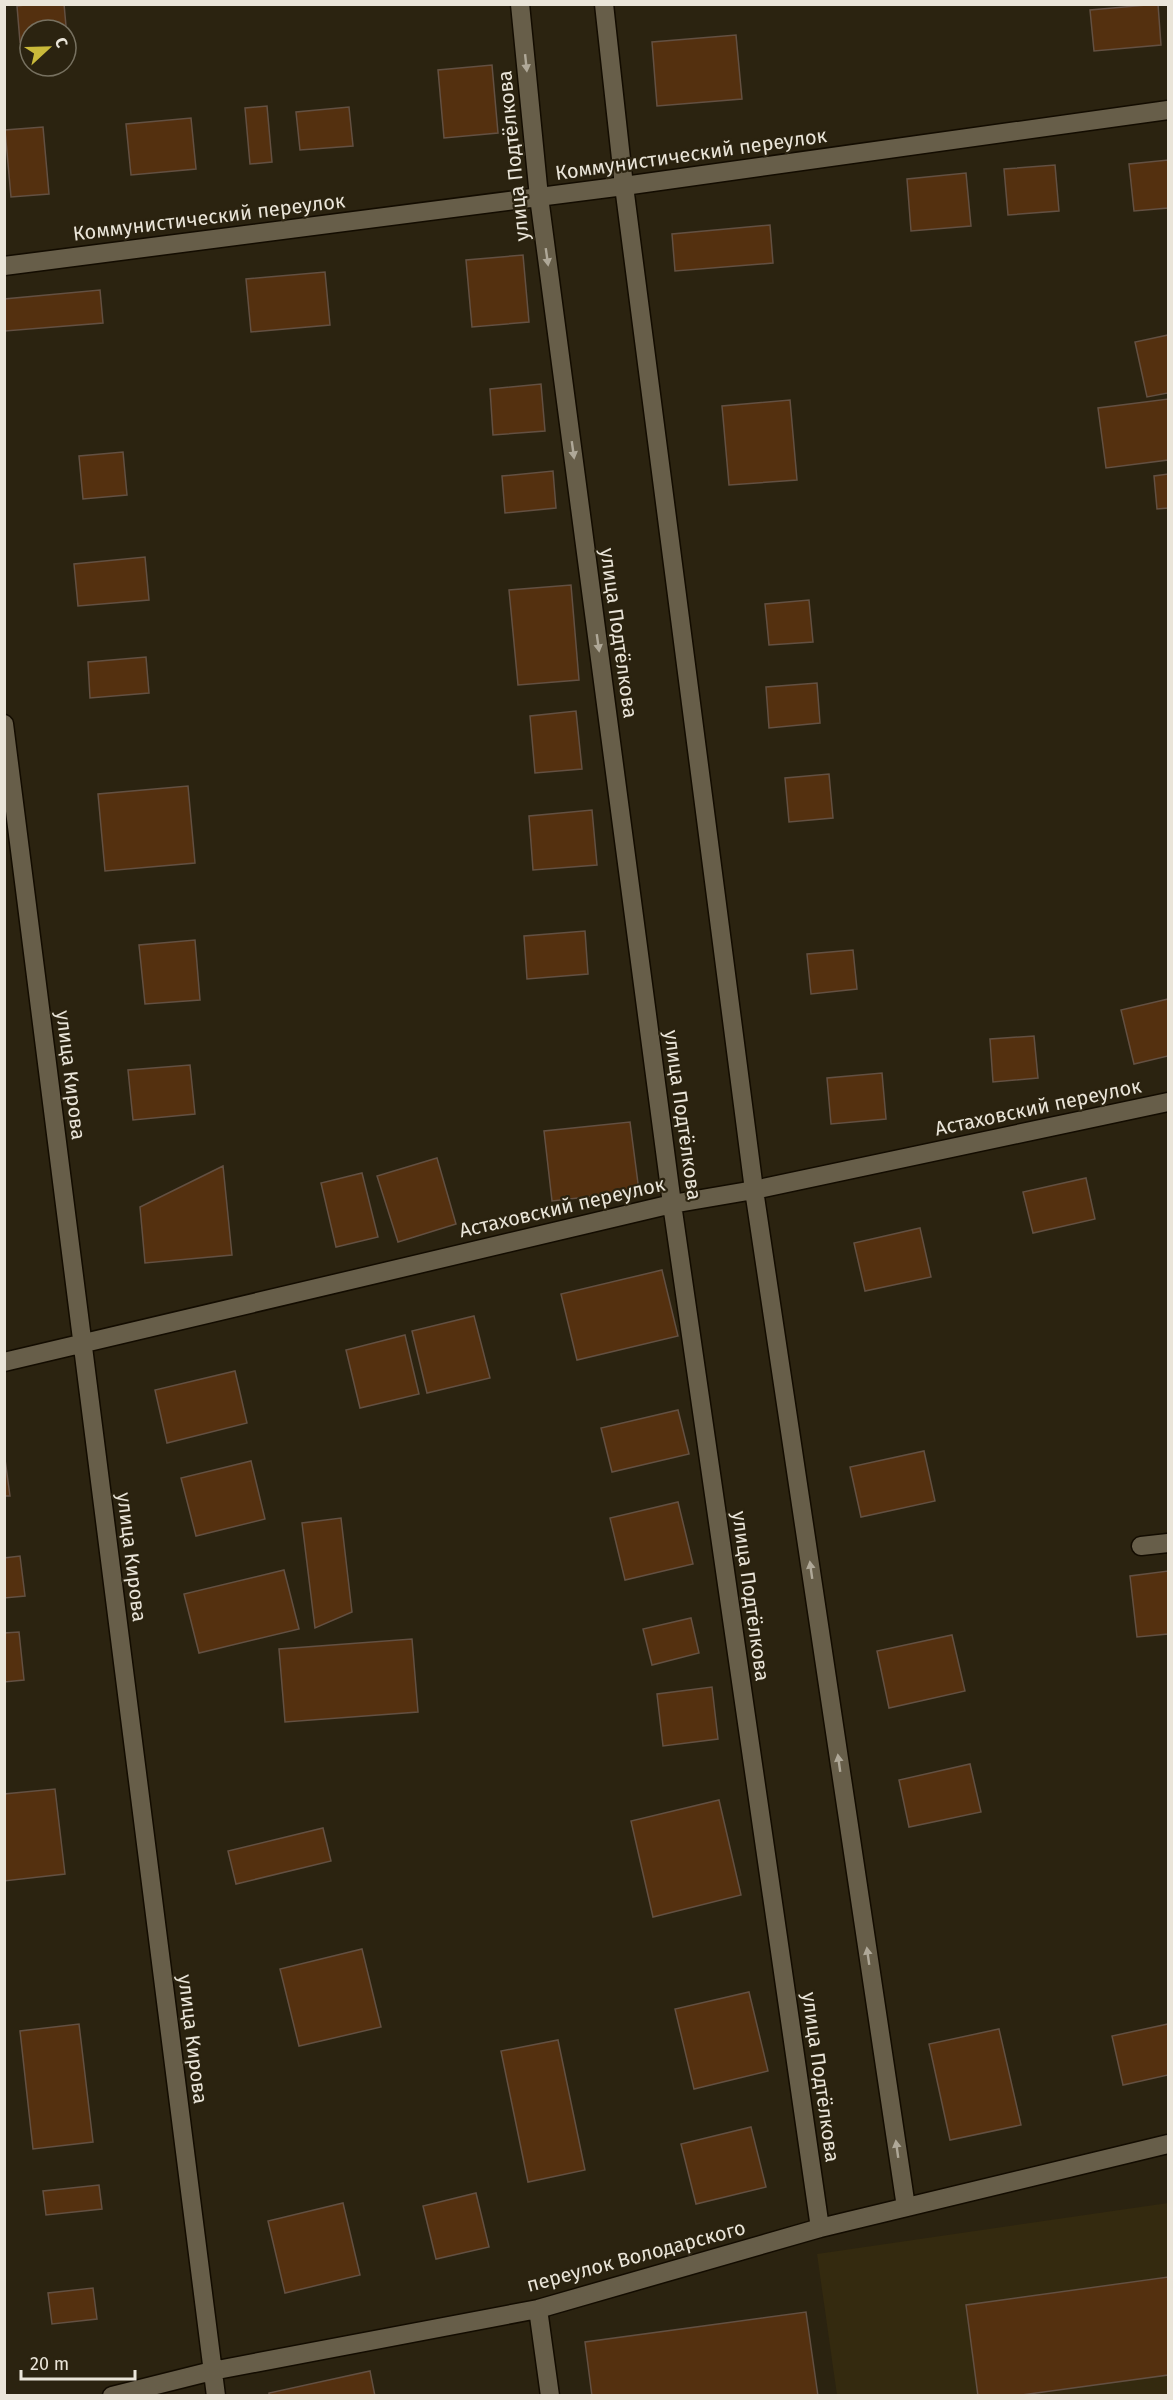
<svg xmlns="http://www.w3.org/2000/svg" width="1173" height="2400" viewBox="0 0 1173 2400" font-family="'Fira Sans',sans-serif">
<rect width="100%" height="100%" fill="#2b2310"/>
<path fill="#342a0f" d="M1168,2203v192h-331l-20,-141z"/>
<path fill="#54300f" stroke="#635042" stroke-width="1.5" d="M33,4h31l3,33 -1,-7h-36v11l-10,1 -3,-36z
M1158,4l3,41 -67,6 -4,-41z
M736,35l6,64 -85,7 -5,-64z
M492,65l6,68 -54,5 -6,-68z
M267,106l5,56 -22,2 -5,-56z
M349,107l4,39 -53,4 -4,-38z
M191,118l5,51 -65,6 -5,-51z
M43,127l6,67 -38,3 -6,-67z
M1168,160v48l-34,3 -5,-47z
M1055,165l4,46 -51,4 -4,-46z
M966,173l5,53 -60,5 -4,-52z
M770,225l3,38 -98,8 -3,-37z
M523,255l6,67 -57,5 -6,-67z
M325,272l5,53 -79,7 -5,-53z
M100,290l3,33 -98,8 -1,-32z
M1168,335v58l-21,4 -12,-55z
M541,384l4,47 -52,4 -3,-46z
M1168,399v61l-62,8 -8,-60z
M790,400l7,80 -68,5 -7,-79z
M123,452l4,43 -44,4 -4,-43z
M553,471l3,37 -51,5 -3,-37z
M1168,474v34l-11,1 -3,-33z
M145,557l4,43 -71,6 -4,-42z
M571,585l8,95 -61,5 -9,-95z
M809,600l4,42 -44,3 -4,-41z
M146,657l3,36 -59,5 -2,-36z
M817,683l3,40 -51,5 -3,-41z
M576,711l6,58 -47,4 -5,-57z
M829,774l4,44 -44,4 -4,-44z
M188,786l7,77 -90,8 -7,-77z
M592,810l5,55 -64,5 -4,-54z
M585,931l3,43 -61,5 -3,-43z
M195,940l5,60 -55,4 -6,-59z
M853,950l4,39 -46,5 -4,-40z
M1168,999v57l-34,8 -13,-54z
M1034,1036l4,42 -45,4 -3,-43z
M190,1065l5,49 -62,6 -5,-50z
M882,1073l4,46 -55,5 -4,-46z
M630,1122l9,69 -87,10 -8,-70z
M437,1158l19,66 -58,18 -21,-66z
M223,1166l9,89 -87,8 -5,-56z
M362,1173l16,64 -42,10 -15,-64z
M1086,1178l9,41 -62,14 -10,-41z
M920,1228l11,49 -66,14 -11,-48z
M662,1270l16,66 -101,24 -16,-66z
M474,1316l16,62 -63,15 -15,-62z
M405,1335l14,59 -59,14 -14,-58z
M235,1371l12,52 -80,20 -12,-53z
M678,1410l11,44 -77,18 -11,-44z
M924,1451l11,50 -74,16 -11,-50z
M4,1452l6,44h-6z
M251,1461l14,58 -69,17 -15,-58z
M678,1502l15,62 -68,16 -15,-62z
M341,1518l11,94 -37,16 -13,-105z
M20,1556l5,40 -21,2v-40z
M284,1570l15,59 -100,24 -15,-59z
M1168,1571v63l-31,3 -7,-61z
M691,1618l8,35 -47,12 -9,-36z
M19,1632l5,48 -20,2v-49z
M952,1635l13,56 -76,17 -12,-57z
M412,1639l6,73 -133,10 -6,-73z
M712,1687l6,52 -55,7 -6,-52z
M970,1764l11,48 -72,15 -10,-47z
M55,1789l10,85 -61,7v-87z
M719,1800l22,95 -88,22 -22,-96z
M323,1828l8,33 -95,23 -8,-33z
M362,1949l19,78 -82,19 -19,-77z
M749,1992l19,79 -74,18 -19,-80z
M79,2024l14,118 -60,7 -13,-118z
M1168,2024v51l-45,10 -11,-49z
M999,2029l22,96 -71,15 -21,-96z
M558,2040l27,130 -57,12 -27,-131z
M751,2127l15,60 -70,17 -15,-60z
M99,2185l3,24 -56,6 -3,-24z
M476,2193l13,54 -53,12 -13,-53z
M343,2203l17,72 -75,18 -17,-72z
M1168,2277v98l-153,21h-37l-12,-91z
M93,2288l4,31 -45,5 -4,-31z
M806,2312l12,84h-226l-7,-54z
M370,2371l5,25h-106v-3z"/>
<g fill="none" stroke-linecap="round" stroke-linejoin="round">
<defs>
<path id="minor" d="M520,4l19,193 133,1007 148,1024
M604,4l20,182 130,1004 152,1017
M4,266l620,-80 544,-76
M4,724l212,1672
M4,1362l668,-158 82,-14 414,-88
M1141,1546l27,-3
M538,2309l12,87
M112,2396l100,-25 326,-62 282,-81 348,-84"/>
</defs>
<use href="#minor" stroke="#130c00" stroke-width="21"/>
<use href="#minor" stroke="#675e49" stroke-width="18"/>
</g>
<defs><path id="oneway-solid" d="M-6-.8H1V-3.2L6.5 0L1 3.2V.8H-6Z" transform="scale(1.5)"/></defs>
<g fill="#afa898">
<use href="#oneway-solid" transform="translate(526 63) rotate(84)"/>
<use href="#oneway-solid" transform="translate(547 257) rotate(82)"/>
<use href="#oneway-solid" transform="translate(573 450) rotate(82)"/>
<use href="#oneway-solid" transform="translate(598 643) rotate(82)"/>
<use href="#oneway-solid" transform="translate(811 1570) rotate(-98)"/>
<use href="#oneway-solid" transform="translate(839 1763) rotate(-98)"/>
<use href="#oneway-solid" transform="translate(868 1956) rotate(-98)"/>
<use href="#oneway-solid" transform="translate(897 2149) rotate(-98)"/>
</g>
<g text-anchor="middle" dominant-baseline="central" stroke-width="4.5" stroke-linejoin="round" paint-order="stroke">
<g font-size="20" fill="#eae5d9" stroke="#2b2310">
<text transform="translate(691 154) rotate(-8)">Коммунистический переулок</text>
<text transform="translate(513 156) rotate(-96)">улица Подтёлкова</text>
<text transform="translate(209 217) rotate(-7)">Коммунистический переулок</text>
<text transform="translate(619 633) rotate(82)">улица Подтёлкова</text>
<text transform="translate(71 1075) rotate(83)">улица Кирова</text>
<text transform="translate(1038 1107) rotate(-12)">Астаховский переулок</text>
<text transform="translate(683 1115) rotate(82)">улица Подтёлкова</text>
<text transform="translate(562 1207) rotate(-13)">Астаховский переулок</text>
<text transform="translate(132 1557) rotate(83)">улица Кирова</text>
<text transform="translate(751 1596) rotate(82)">улица Подтёлкова</text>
<text transform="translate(193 2039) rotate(83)">улица Кирова</text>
<text transform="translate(821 2077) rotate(82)">улица Подтёлкова</text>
<text transform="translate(636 2256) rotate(-15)">переулок Володарского</text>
</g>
</g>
<rect width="1173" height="2400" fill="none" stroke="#eae5d9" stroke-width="12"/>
<g transform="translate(48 48) rotate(68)"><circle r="28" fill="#2b2310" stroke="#777160" stroke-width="1.5"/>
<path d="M0-4.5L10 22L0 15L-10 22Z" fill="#caba3a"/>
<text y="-9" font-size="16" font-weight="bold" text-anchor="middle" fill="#eae5d9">С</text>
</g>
<path d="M21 2370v9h114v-9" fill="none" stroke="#eae5d9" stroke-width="3"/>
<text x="30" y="2370" font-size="18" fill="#eae5d9" stroke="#2b2310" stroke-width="4.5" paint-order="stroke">20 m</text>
</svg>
